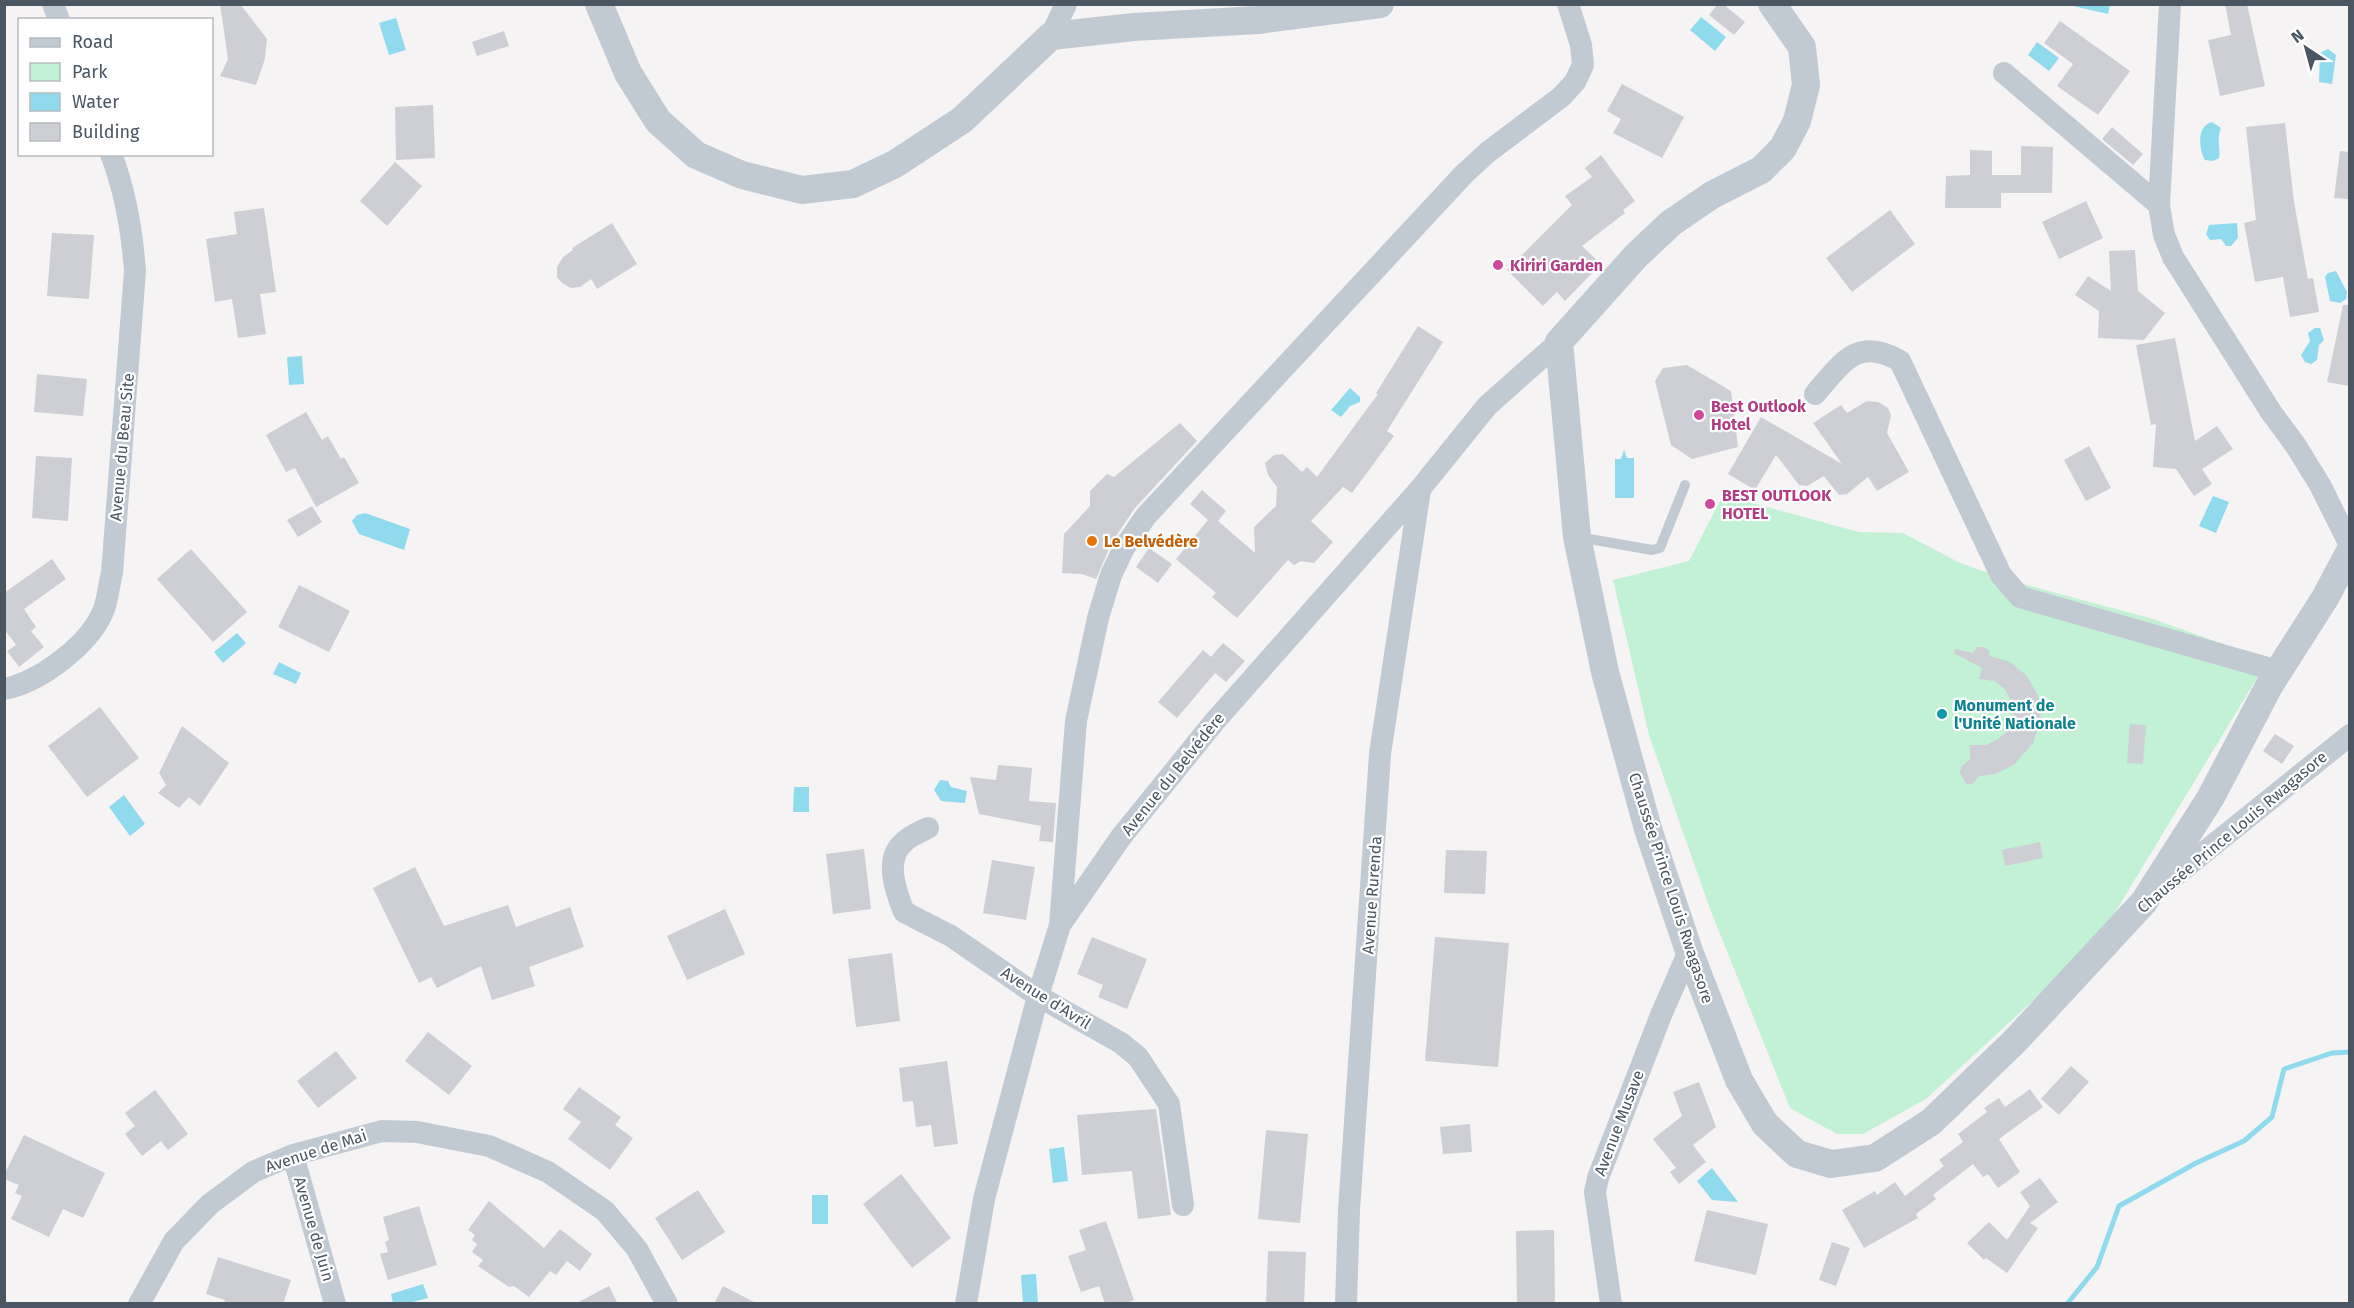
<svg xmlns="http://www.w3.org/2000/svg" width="2354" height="1308" viewBox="0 0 2354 1308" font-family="'Fira Sans',sans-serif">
<rect width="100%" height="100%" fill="#f5f3f3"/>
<path fill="#c3f1d5" d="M1723,495l136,37 44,1 57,30 52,18 141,38 115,41 -157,259 -74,78 -111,102 -63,35h-26l-47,-26 -80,-199 -61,-174 -36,-155 76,-19z"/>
<path fill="#90daee" d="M2064,4h46v1l-2,9z
M1701,17l25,20 -11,14 -25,-21z
M396,18l10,32 -17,5 -10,-32z
M2037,42l22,16 -10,13 -21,-16z
M2328,49l8,6 -4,29 -13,-2 1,-29z
M2212,122l9,6c-5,12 0,19 -2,30l-6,3 -8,-1c-6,-10 -9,-34 7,-38z
M2237,223l1,15 -7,8h-5l-5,-7 -11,1 -4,-6 3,-9z
M2336,271l11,21 -1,7 -6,4 -10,-2 -5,-24 3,-4z
M2315,328h5l4,12 -5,5 -2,15 -6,4 -6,-2 -4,-7 9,-14 -2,-8z
M302,356l2,28 -15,1 -2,-28z
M1350,388l10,9v5l-10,4 -9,11 -10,-7z
M1624,450l3,8h7v40h-19v-39h6z
M2213,496l16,6 -13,31 -17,-7z
M365,513l45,16 -6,21 -45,-16 -7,-13 5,-6z
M237,633l9,10 -23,20 -9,-11z
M279,662l22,11 -5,11 -23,-10z
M940,780l8,1 3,6 16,4 -2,12 -24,-2 -7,-11z
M794,787h15v25h-16z
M124,795l21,29 -15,12 -21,-29z
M1064,1147l4,34 -15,2 -4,-34z
M1712,1168l26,34 -26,-2 -15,-19z
M812,1195h16v29h-16z
M1036,1274l2,29h-15l-2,-28z
M423,1284l5,14 -19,5h-16l-2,-9z"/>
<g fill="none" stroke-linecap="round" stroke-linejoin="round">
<path stroke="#90daee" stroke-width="5" d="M2067,1304l30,-37 22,-61 77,-43 48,-22 28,-24 12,-48 48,-16 18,-1"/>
</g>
<path fill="#cdcfd5" d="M220,4h20l27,35 -2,20 -9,26 -36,-9 8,-17z
M1718,4h5l22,18 -11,13 -25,-20z
M2225,4h22l18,82 -45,10 -12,-56 23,-5z
M2060,21l70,50 -32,44 -41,-29 16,-22 -29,-21z
M504,31l5,15 -32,10 -5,-14z
M1622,84l62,33 -22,41 -49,-25 8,-14 -14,-8z
M433,105l2,53 -39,2 -1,-53z
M2285,123l9,79 14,77 5,-1 6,34 -29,5 -7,-40 -28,5 -11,-59 12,-3 -10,-93z
M2112,127l31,27 -10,11 -31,-26z
M2021,146l32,1 -1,46h-51v15h-56l1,-32 24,-1v-25l22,1v24h29z
M2340,151l9,1v47l-15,-1z
M1601,155l34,46 -12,9 2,3 -43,33 19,18 -36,37 -8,-9 -14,14 -36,-36 65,-65 -7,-9 27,-19 -7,-9z
M395,162l27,24 -35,40 -27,-25z
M2086,201l17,37 -44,21 -17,-37z
M264,208l12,84 -16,2 6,40 -28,4 -6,-39 -17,3 -9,-63 31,-5 -3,-22z
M1890,210l25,34 -63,48 -26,-34z
M612,223l25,41 -40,25 -6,-10 -11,8 -9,1 -9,-5 -5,-6v-10l6,-10 10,-7 -1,-2z
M52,233l42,2 -5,64 -42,-3z
M2135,250l3,41 27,22 -21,27 -46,-2 1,-27 -24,-16 13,-19 23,15 -2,-40z
M2343,305h6v81l-22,-4z
M1418,326l25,16 -56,89 7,5 -42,57 -9,-6 -32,34 22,21 -19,21 -13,-2 -7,4 -6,-5 -51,58 -25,-21 4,-4 -40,-34 32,-39 -18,-16 12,-14 24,21 -8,10 37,32 -1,-26 22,-21 1,-19 -9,-12 -3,-12 9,-8 9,-1 19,18 5,-5 10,10 61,-83 -2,-1z
M2175,338l20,103 22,-15 16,23 -31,20 10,15 -18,12 -18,-27 -23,-2 3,-43 -5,1 -15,-80z
M1687,365l44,26 7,56 -46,12 -21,-14 -16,-64 8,-13z
M37,374l50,5 -4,37 -49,-4z
M1867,401l11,1 10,6 3,7 -4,18 22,39 -32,19 -9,-14 -21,17 -8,1 -15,-19 -17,10 -8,-1 -23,-30 -21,35 -27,-16 33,-57 81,47 -29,-41 28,-18 6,8z
M306,412l16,28 6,-4 13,23 3,-2 15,26 -43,24 -21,-39 -9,4 -20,-37z
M1180,423l17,18 -62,67 -23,34 -16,37 -14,-5 -20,-1 2,-39 26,-28v-15l17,-17 7,3z
M2089,446l22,42 -25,13 -22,-41z
M36,456l36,2 -4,63 -36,-3z
M312,506l10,16 -24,15 -11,-17z
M1149,548l23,16 -14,19 -22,-16z
M191,549l56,63 -34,30 -56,-63z
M52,559l14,20 -42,30 12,18 -5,4 13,16 -25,20 -12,-16 9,-6 -12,-16v-36z
M299,585l51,26 -21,41 -51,-25z
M1223,643l22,18 -19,21 -11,-9 -38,45 -19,-16 45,-52 8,7z
M1977,647h6l6,3 1,6 20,6 17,14 11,19 3,24 -8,24 -19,22 -19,9 -16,2 -7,8h-6l-6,-11 1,-6 9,-8v-14h16l12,-6 11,-9 4,-11 -1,-16 -7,-14 -11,-8 -15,-2 3,-11 -28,-15 1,-4 18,4z
M100,707l39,51 -52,39 -39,-51z
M2130,724l16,1 -3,39 -16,-1z
M182,726l47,37 -29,43 -11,-9 -10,11 -21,-15 8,-8 -7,-12z
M2275,734l19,12 -12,18 -19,-13z
M998,765l34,3 -3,33 27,2 -3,39 -14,-1 2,-15 -62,-12 -9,-37 26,3z
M2040,842l3,16 -38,8 -3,-16z
M864,849l7,60 -38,5 -7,-60z
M1446,850l41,1 -2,43 -41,-1z
M992,860l43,7 -9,53 -43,-7z
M415,867l29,59 64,-21 8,22 54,-20 14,40 -55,20 6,19 -43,14 -11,-34 -44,22 -6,-11 -12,6 -46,-95z
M725,909l20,45 -58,26 -20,-44z
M1092,937l55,22 -20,50 -29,-12 5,-12 -26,-11z
M1435,937l74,6 -11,124 -73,-6z
M892,953l8,68 -44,6 -8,-68z
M428,1032l44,34 -23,29 -44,-34z
M336,1051l21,27 -39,30 -21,-27z
M947,1061l11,83 -24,3 -3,-22 -15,2 -3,-26 -10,1 -4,-34z
M2071,1066l18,16 -30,33 -18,-16z
M1699,1082l17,45 -23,18 13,17 -27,22 -9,-12 6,-4 -23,-29 29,-23 -9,-24z
M579,1087l42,30 -6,8 18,13 -23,32 -42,-31 13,-17 -18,-13z
M2030,1089l13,18 -44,32 21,33 -22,16 -10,-14 -5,3 -10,-13 -40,31 3,4 -20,15 2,4 -54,30 -22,-38 33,-19 2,4 18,-13 10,14 39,-30 -5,-6 24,-18 -5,-8 29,-22 -3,-4 15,-10 6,9z
M155,1090l33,44 -20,16 -7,-9 -19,15 -17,-22 10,-8 -10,-13z
M1156,1109l15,106 -33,4 -6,-48 -50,4 -5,-60z
M1470,1124l2,28 -29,2 -3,-27z
M1266,1130l42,4 -8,89 -42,-4z
M24,1135l81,38 -22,45 -20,-9 -14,28 -38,-18 11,-23 -7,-3 4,-8 -15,-6v-4z
M901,1174l50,64 -39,30 -49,-64z
M2040,1178l18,24 -28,21 8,5 -31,45 -21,-15 -2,2 -17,-17 22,-21 18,18 23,-34 -10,-14z
M698,1190l27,42 -43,28 -27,-42z
M489,1201l55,47 16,-19 32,25 -12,17 -13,-10 -11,14 -6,-4 -21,26 -15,-11 -5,1 -31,-21 5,-6 -11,-8 5,-8 -5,-4 3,-5 -7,-5z
M419,1206l18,59 -49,15 -8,-26 8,-2 -3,-10 4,-2 -6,-23z
M1707,1210l61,14 -12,51 -62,-14z
M1106,1221l28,79 -11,4h-18l-6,-18 -18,6 -13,-36 18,-6 -7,-20z
M1554,1230l1,74h-38l-1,-73z
M1832,1242l18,6 -14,38 -17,-6z
M1268,1251l38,1 -2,52h-38z
M218,1257l73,23 -8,24h-59l1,-4 -19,-6z
M609,1286l9,18h-43z
M723,1286l35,18h-44z"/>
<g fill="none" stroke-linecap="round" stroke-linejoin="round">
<path stroke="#c1cad2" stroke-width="10" d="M1578,537l74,13 8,-2 25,-63"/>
<path stroke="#c1cad2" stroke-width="22" d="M53,4l6,16
M2170,4l-11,201 5,30 9,22 98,155 25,34 24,39 30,60
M1051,36l15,-32
M2004,73l155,132
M1815,394c27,-31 42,-58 85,-33l101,214 19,22 258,74
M4,689c36,-7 87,-45 100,-80 4,-11 5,-25 8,-36l23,-302c-3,-41 -9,-78 -24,-117
M928,828c-8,4 -19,8 -25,15 -19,17 -7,49 1,69l47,24 87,60 83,47 17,14 31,47 14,101
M2156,891l194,-156
M1060,925l16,-204 22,-103 13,-43 13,-27 22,-32 318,-342 24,-22 73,-55 14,-15 8,-17 -2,-20 -13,-41
M293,1155l42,149
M139,1304l35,-63 36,-37 43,-32 40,-17 89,-24 35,1 72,14 59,26 57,39 32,38 30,55
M966,1304l18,-105 54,-203 22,-71 61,-88 94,-116 205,-232 67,-83 72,-64
M1346,1304l3,-94 31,-456 40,-264
M1611,1304l-16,-112 3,-14 63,-163 28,-64"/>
<path stroke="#c1cad2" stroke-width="28" d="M599,4l29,69 30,48 38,34 46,20 60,15 51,-6 42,-20 67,-44 89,-84 83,-9 124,-7 122,-16
M1772,4l30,43 4,38 -9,36 -14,27 -22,22 -49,25 -41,28 -35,33 -77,86 18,195 28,135 43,157 41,122 50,129 26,44 32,30 34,10 44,-6 56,-36 84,-81 129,-139 67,-105 58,-111 56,-88 25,-47"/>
</g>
<g fill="#d1479c" stroke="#fff" stroke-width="2">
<circle cx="1498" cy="265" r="6"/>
<circle cx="1699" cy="415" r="6"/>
<circle cx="1710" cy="504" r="6"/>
</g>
<circle fill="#e8710a" stroke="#fff" stroke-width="2" cx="1092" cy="541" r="6"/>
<circle fill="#0f9aa8" stroke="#fff" stroke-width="2" cx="1942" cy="714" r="6"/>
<g text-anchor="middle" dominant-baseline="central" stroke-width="4.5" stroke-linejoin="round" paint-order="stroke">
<g font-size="16" font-weight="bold" fill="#b23c85" stroke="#fff" text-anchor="start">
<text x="1510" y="265">Kiriri Garden</text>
<text x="1711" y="406">Best Outlook<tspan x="1711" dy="18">Hotel</tspan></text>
<text x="1722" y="495">BEST OUTLOOK<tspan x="1722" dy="18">HOTEL</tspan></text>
</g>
<g font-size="16" fill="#4a5661" stroke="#fff">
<text transform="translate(122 447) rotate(-85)">Avenue du Beau Site</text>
<text transform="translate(1173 774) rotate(-51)">Avenue du Belvédère</text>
<text transform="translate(2232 832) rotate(-40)">Chaussée Prince Louis Rwagasore</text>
<text transform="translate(1671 888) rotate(72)">Chaussée Prince Louis Rwagasore</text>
<text transform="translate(1372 895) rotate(-86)">Avenue Rurenda</text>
<text transform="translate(1046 998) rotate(32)">Avenue d'Avril</text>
<text transform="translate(1619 1123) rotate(-69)">Avenue Musave</text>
<text transform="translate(316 1151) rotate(-18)">Avenue de Mai</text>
<text transform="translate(314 1229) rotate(74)">Avenue de Juin</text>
</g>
<g font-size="16" font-weight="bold" fill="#c56008" stroke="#fff" text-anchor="start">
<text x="1104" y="541">Le Belvédère</text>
</g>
<g font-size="16" font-weight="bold" fill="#0d838f" stroke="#fff" text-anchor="start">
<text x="1954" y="705">Monument de<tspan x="1954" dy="18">l'Unité Nationale</tspan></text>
</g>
</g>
<rect width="2354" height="1308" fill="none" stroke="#4a5661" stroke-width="12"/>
<rect x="18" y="18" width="195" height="138" fill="#ffffff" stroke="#b7bbc0" stroke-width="1.5"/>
<rect x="30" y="38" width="30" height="9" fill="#c1cad2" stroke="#b7bbc0" stroke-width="1.5"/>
<text x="72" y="48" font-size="18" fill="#4a5661">Road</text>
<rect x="30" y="63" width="30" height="18" fill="#c3f1d5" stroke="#b7bbc0" stroke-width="1.5"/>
<text x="72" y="78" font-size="18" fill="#4a5661">Park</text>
<rect x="30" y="93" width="30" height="18" fill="#90daee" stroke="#b7bbc0" stroke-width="1.5"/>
<text x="72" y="108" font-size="18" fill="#4a5661">Water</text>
<rect x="30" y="123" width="30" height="18" fill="#cdcfd5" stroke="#b7bbc0" stroke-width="1.5"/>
<text x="72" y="138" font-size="18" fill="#4a5661">Building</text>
<g transform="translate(2306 48) rotate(324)" stroke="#ffffff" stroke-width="4.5" paint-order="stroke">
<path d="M0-4.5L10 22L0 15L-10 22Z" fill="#4a5661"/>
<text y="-9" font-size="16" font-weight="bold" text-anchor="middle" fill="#4a5661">N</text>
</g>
</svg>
